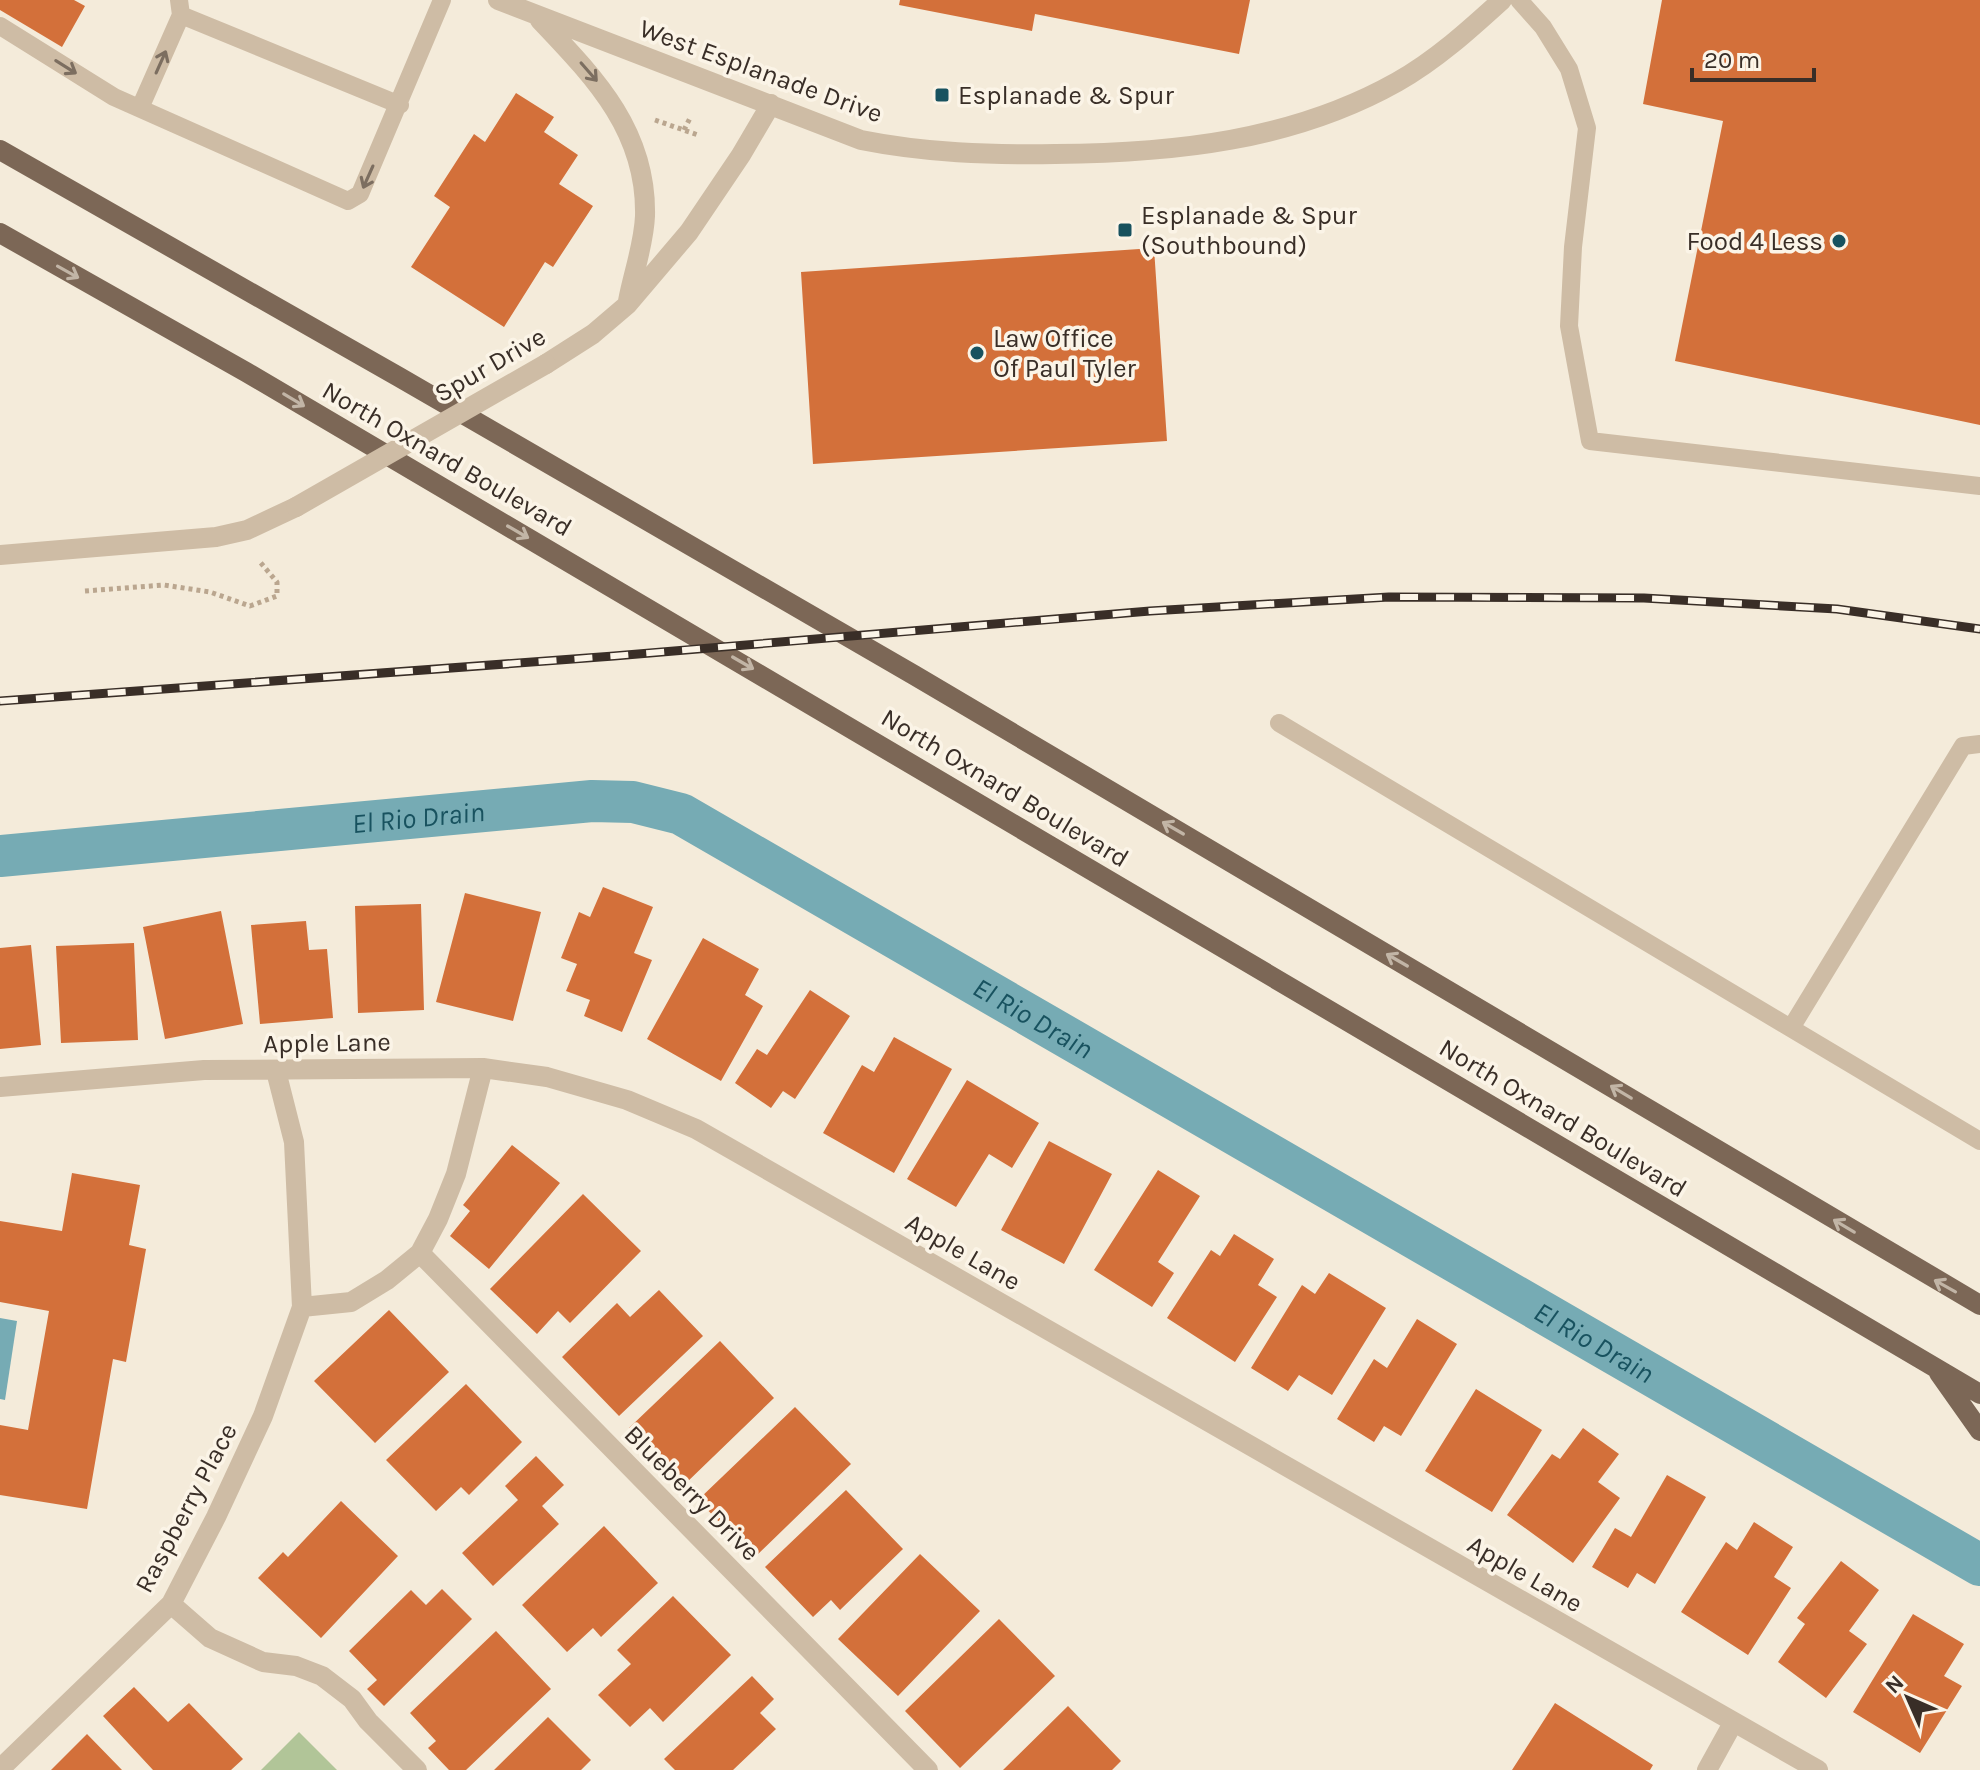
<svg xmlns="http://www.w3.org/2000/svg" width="1980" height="1770" viewBox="0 0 1980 1770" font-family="Karla,sans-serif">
<rect width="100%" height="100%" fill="#f4ebda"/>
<path fill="#b1c598" d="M299,1732l38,38h-76z"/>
<path fill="#76abb4" d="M0,1318l17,3 -12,79 -5,-1z"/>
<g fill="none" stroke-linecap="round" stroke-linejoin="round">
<path stroke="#76abb4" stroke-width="42" id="s1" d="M0,856l592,-55 41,1 48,12 1299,751"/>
</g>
<path fill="#d3703a" d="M0,0h74l11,6 -23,41 -62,-37z
M900,0h350l-11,54 -204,-40 -3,17 -133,-26z
M1662,0h318v425l-305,-64 48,-240 -80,-17z
M516,93l38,24 -10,15 34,23 -19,29 34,22 -40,61 -8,-5 -41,65 -93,-60 39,-60 -16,-11 40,-62 11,8z
M1154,248l13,193 -354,23 -12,-192z
M603,887l50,20 -19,46 18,7 -30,72 -38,-16 6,-16 -24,-9 11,-27 -16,-6 18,-46 11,5z
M465,893l76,19 -28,109 -77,-19z
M421,904l3,106 -66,3 -3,-107z
M221,911l22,113 -78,15 -22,-112z
M306,921l3,29 18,-1 6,69 -73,6 -9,-99z
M703,938l56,31 -14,26 18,11 -42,75 -74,-42z
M134,943l4,97 -77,3 -5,-97z
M31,945l10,100 -41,4v-101z
M810,990l40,26 -55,83 -12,-8 -12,17 -36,-25 22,-34 10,6z
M894,1037l58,32 -58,104 -71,-40 39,-68 12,7z
M967,1080l72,43 -27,45 -23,-14 -33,53 -49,-28z
M1049,1141l63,33 -48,90 -63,-34z
M512,1145l48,38 -71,86 -39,-33 20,-25 -7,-6z
M1158,1170l42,26 -42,66 16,11 -22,34 -58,-37z
M72,1173l68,12 -11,60 17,4 -20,113 -13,-3 -26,150 -87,-14v-70l28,5 21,-119 -49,-9v-81l62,10z
M583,1194l58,57 -71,72 -12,-12 -21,23 -47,-45z
M1234,1234l40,25 -16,26 19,12 -42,65 -68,-44 44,-68 9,6z
M1329,1273l57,35 -54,87 -33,-20 -11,16 -37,-23 51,-83 13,9z
M659,1290l44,46 -84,80 -57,-59 55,-54 13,14z
M389,1310l60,62 -74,71 -61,-62z
M1417,1319l40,25 -56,92 -17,-10 -10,16 -37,-23 37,-60 13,9z
M720,1341l54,57 -90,87 -55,-57z
M466,1384l56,58 -53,53 -8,-8 -25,24 -50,-51z
M1476,1389l66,41 -50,82 -67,-41z
M795,1407l56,57 -97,94 -56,-58z
M1583,1428l36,26 -21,28 22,16 -47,65 -66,-48 45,-61 8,5z
M536,1456l28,29 -22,21 17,18 -66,62 -31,-33 56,-53 -13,-14z
M1667,1475l39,22 -51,87 -18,-11 -9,15 -36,-21 23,-39 16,9z
M846,1490l57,59 -63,61 -9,-10 -18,17 -48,-50z
M341,1501l57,55 -77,82 -63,-60 25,-26 5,5z
M1754,1522l39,25 -19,30 17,11 -43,67 -67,-43 45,-70 11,8z
M604,1526l54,57 -57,54 -8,-9 -26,24 -45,-47z
M920,1554l60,57 -82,85 -60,-57z
M1841,1561l38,29 -30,41 18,13 -41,54 -48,-36 27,-38 -8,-6z
M442,1589l30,30 -88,87 -17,-17 10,-9 -28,-29 62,-61 15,15z
M673,1596l58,59 -68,67 -13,-14 -20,19 -32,-32 33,-31 -14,-14z
M1913,1614l51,30 -20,32 18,10 -42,67 -67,-41z
M999,1619l56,57 -95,92 -55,-57z
M496,1631l55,58 -85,81h-17l-21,-22 8,-7 -26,-28z
M752,1676l22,23 -14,14 16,16 -43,41h-58l-11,-11z
M134,1687l34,35 21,-19 54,56 -12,11h-78l-50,-54z
M1555,1703l98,62 -3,5h-138z
M1068,1706l53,55 -9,9h-109z
M548,1717l43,43 -10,10h-87z
M87,1734l35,36h-71z"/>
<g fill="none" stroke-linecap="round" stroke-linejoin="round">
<path stroke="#baa68f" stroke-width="5" stroke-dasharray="4 4" stroke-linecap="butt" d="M655,120l43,15
M684,130l6,-12
M85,591l79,-6 46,7 40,14 27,-10v-14l-17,-20"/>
<path stroke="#cebca5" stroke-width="18" d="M1519,0l24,27 26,42 18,59 -14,119 -4,79 21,115 390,45
M181,15l219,90
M0,26l114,71 234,104 12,-7 82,-194
M140,108l41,-93 -2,-15
M1279,723l701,418
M1791,1028l172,-282 17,-2"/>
<path stroke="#cebca5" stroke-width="20" d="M0,1087l204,-17 279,-2 64,9 80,23 69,29 1122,641
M420,1253l508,517
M302,1307l49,-5 36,-22 33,-27 18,-34 18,-45 27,-106
M171,1604l39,34 53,24 33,4 26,10 30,23 16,22 49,49
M0,1769l171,-165 45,-87 47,-101 39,-109 -8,-165 -18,-71
M1707,1770l26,-47"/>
<path stroke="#cebca5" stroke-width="20" d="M498,0l363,140c65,13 128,15 194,14 118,-1 237,-13 342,-72 39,-22 72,-52 105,-82
M540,20c55,58 107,111 105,196 -1,28 -12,58 -17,85
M546,364l47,-30 34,-29 62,-73 52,-77 30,-51
M0,555l216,-18 31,-7 49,-23"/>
<path stroke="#7c6756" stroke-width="20" d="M0,150l399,227 515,298 1066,630
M0,233l246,139 1734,1022
M1939,1373l41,58"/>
<defs>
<path id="rail" d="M0,701l614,-45 536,-45 239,-14 255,1 193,11 143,20"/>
</defs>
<use href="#rail" stroke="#392e27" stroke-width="9"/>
<use href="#rail" stroke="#fbf4e7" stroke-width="6" stroke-dasharray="18" stroke-linecap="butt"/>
<path stroke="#cebca5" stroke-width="20" d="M296,507l250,-143"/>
</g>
<defs><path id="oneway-shaft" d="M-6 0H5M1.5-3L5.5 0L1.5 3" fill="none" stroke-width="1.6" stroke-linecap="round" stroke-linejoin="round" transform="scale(2)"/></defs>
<g stroke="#7c6e60">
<use href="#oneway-shaft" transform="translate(161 62) rotate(-66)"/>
<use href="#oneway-shaft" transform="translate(66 67) rotate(32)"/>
<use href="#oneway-shaft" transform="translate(589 72) rotate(49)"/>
<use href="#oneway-shaft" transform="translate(368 177) rotate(114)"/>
</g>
<g stroke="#c2b5a6">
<use href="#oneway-shaft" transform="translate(68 272) rotate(29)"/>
<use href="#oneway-shaft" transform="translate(294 400) rotate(31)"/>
<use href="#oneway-shaft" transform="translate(518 532) rotate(30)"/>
<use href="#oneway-shaft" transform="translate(743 663) rotate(30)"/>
<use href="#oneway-shaft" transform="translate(1173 828) rotate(-150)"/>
<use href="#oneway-shaft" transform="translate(1397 960) rotate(-150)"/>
<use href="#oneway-shaft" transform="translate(1621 1092) rotate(-149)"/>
<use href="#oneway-shaft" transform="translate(1844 1226) rotate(-149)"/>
<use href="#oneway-shaft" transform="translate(1945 1286) rotate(-151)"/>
</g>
<g fill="#18525f" stroke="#fbf4e7" stroke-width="3">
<rect x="934" y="87" width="16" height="16" rx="4"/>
<rect x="1117" y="222" width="16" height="16" rx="4"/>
<circle cx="1839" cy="241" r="8"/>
<circle cx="977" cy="353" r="8"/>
</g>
<g text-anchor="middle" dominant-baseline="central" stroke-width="7" stroke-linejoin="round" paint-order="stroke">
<g font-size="26" fill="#392e27" stroke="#fbf4e7">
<text transform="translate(761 71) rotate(20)">West Esplanade Drive</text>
<text transform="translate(490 365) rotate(-30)">Spur Drive</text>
<text transform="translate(447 459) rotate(30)">North Oxnard Boulevard</text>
<text transform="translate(1005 788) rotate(31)">North Oxnard Boulevard</text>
<text transform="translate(327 1043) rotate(-1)">Apple Lane</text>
<text transform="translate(1563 1118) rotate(31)">North Oxnard Boulevard</text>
<text transform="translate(963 1252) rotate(30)">Apple Lane</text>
<text transform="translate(692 1493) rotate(45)">Blueberry Drive</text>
<text transform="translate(186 1508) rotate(-62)">Raspberry Place</text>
<text transform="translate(1525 1574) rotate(30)">Apple Lane</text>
</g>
<g font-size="26" fill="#392e27" stroke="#fbf4e7" text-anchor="start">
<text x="958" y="95">Esplanade &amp; Spur</text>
<text x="1141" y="215">Esplanade &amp; Spur<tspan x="1141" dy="30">(Southbound)</tspan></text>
<text x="1823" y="241" text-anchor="end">Food 4 Less</text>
<text x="993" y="338">Law Office<tspan x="993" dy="30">Of Paul Tyler</tspan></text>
</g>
<g font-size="28" font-style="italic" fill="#18525f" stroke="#fbf4e7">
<text stroke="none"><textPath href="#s1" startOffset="420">El Rio Drain</textPath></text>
<text stroke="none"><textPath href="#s1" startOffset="1092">El Rio Drain</textPath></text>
<text stroke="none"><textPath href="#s1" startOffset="1740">El Rio Drain</textPath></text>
</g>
</g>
<g transform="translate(1908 1698) rotate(315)" stroke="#fbf4e7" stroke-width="6" paint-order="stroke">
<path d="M0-6L14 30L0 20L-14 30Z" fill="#392e27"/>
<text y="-12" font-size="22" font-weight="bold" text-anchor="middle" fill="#392e27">N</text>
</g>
<path d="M1692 68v12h122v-12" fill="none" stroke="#392e27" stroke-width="4"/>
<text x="1704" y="68" font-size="24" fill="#392e27" stroke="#fbf4e7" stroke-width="6" paint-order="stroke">20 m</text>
</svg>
